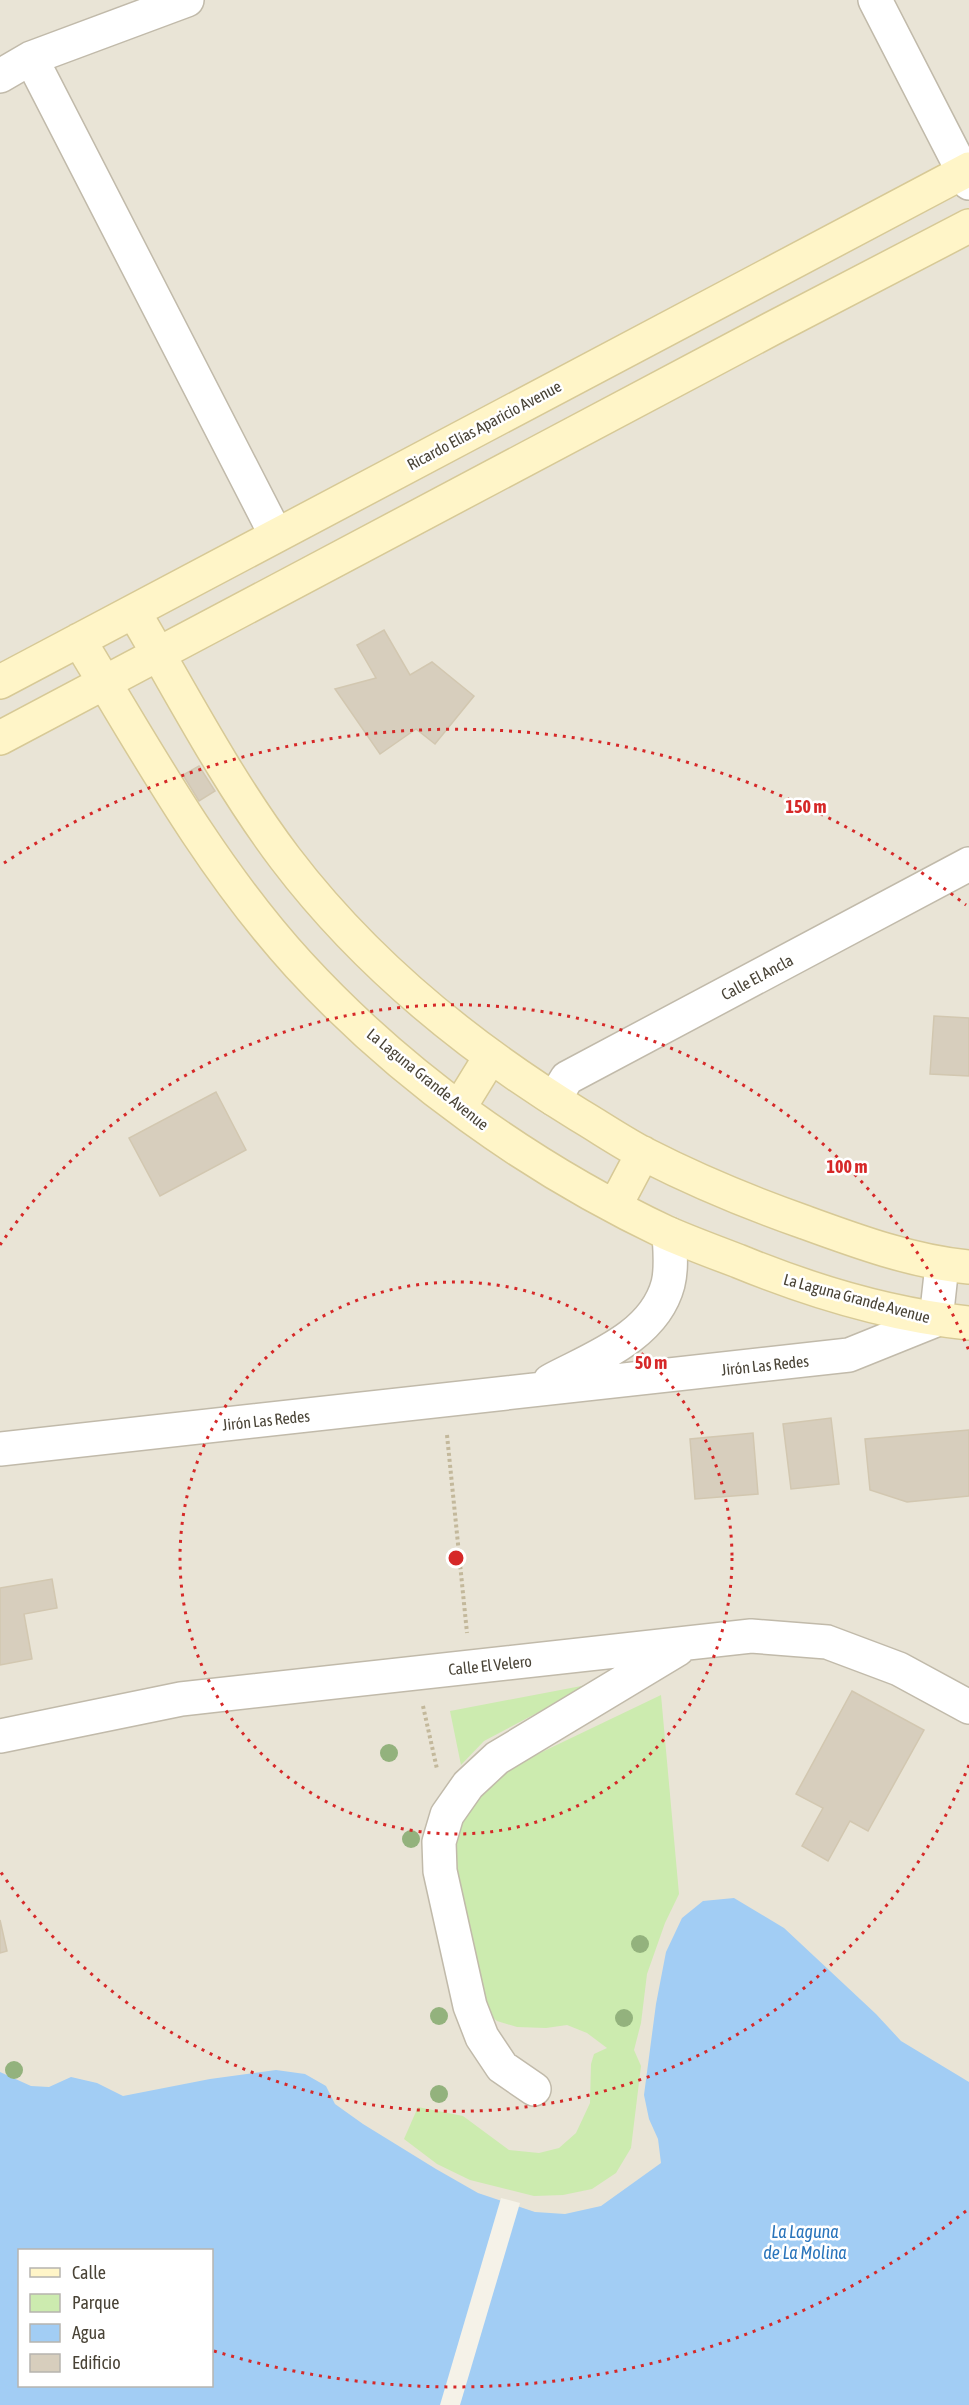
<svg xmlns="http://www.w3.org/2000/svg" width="969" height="2405" viewBox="0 0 969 2405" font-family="'Asap Condensed',sans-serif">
<rect width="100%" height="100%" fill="#f5f2e8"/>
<path fill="#e9e4d6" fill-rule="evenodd" d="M0,0h969v2405h-969zM20,2250h192v136h-192z"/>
<path fill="#ccebaf" d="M592,1684l-108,57 -23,24 -11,-54z
M661,1695l18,199 -14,29 -18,51 -6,49 -7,27 7,16 -10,82 -15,25 -24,16 -29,6 -29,1 -64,-16 -33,-16 -33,-25 14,-32 45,9 46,34 30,3 20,-5 17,-15 14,-30 1,-39 3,-10 13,-6 -20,-15 -20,-8 -21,3 -29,-1 -20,-6 -18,-15 -28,-129 3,-35 14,-35 30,-34z"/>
<path fill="#a2cdf4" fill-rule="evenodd" d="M734,1898l50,30 92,86 25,27 68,41v323h-969v-333l31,14 18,1 22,-10 26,6 26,13 87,-17 66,-9 29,4 21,12 9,18 28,20 73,45 42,24 57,19 30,2 36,-8 60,-43 -3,-24 -9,-20 -5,-24 12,-91 10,-52 16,-34 21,-17zM20,2250h192v136h-192z"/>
<path fill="#f5f2e8" d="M501,2198l19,5 -60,202h-20z"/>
<path fill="#d7cebd" stroke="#d2c7b0" stroke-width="1.5" d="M384,630l26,45 22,-13 42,34 -39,48 -19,-15 -36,25 -45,-65 41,-11 -19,-33z
M199,766l16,25 -16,10 -16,-26z
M934,1016l35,2v58l-39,-2z
M216,1092l30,58 -86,46 -31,-58z
M831,1418l8,66 -48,5 -8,-65z
M969,1430v66l-62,6 -37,-12 -5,-51z
M753,1433l5,61 -63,5 -5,-60z
M52,1579l5,29 -33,6 8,45 -32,6v-77z
M852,1691l72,39 -56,101 -18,-10 -22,40 -26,-15 21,-38 -27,-14z
M0,1920l7,31 -7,2z"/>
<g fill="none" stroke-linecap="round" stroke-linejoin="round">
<defs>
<path id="street" d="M875,0l94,183
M31,58l245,477
M0,76l31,-18 156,-58
M554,1099l13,-21 402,-214
M550,1381c43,-23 104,-44 118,-97 4,-16 2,-33 1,-50
M0,1449l849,-94 87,-35 6,-55
M0,1736l181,-37 570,-63 76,6 72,27 70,38
M534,2089l-32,-22 -20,-30 -12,-31 -30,-135 -1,-29 8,-27 21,-30 29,-27 181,-109"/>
<path id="secondary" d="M134,612c48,82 93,169 151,246 79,104 183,189 294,257 22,13 44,28 67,40 51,26 104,48 158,67 52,19 109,40 165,45
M79,640c67,111 132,229 220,325 102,111 231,203 368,268 23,10 47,19 71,28 73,30 152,54 231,62
M0,682l969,-513
M0,738l771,-409 198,-103
M459,1108l32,-52
M615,1206l28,-53"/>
</defs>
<use href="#street" stroke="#c1baaa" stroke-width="36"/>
<use href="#secondary" stroke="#d7c996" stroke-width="36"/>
<path stroke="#c3b89b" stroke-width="4" stroke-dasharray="3 3" stroke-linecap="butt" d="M447,1435l20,198
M423,1706l14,63"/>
<use href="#street" stroke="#fff" stroke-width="33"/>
<use href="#secondary" stroke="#fff5c8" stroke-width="33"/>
</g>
<g fill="#93b27d">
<circle cx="389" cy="1753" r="9"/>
<circle cx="411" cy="1839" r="9"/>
<circle cx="640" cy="1944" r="9"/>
<circle cx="439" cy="2016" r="9"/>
<circle cx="624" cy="2018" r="9"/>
<circle cx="14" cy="2070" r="9"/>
<circle cx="439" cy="2094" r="9"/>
</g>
<g fill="none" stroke="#d62828" stroke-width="3" stroke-dasharray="3 6">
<circle cx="456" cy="1558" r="276"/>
<path d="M969 1765A553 553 0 0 1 0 1871M0 1245A553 553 0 0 1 969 1351"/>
<path d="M966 2211A829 829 0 0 1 214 2351M4 863A829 829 0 0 1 966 905"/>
</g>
<g text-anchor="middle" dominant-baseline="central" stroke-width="5" stroke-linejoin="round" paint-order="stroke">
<g font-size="16" fill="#494336" stroke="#fff">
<text transform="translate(484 425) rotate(-28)">Ricardo Elías Aparicio Avenue</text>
<text transform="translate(757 977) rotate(-28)">Calle El Ancla</text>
<text transform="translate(428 1079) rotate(39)">La Laguna Grande Avenue</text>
<text transform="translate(857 1298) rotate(15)">La Laguna Grande Avenue</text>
<text transform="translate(765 1365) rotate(-6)">Jirón Las Redes</text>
<text transform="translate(266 1420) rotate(-6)">Jirón Las Redes</text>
<text transform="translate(490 1665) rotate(-6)">Calle El Velero</text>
</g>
<g font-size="18" font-style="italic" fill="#2974bb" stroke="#fff">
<text x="805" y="2231">La Laguna<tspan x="805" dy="21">de La Molina</tspan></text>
</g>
</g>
<circle cx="456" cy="1558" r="9" fill="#d62828" stroke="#fff" stroke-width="3"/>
<g font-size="18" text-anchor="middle" font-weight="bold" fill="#d62828" stroke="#fff" stroke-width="5" stroke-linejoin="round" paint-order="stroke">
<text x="806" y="813">150 m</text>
<text x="847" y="1173">100 m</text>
<text x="651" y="1369">50 m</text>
</g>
<rect x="18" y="2249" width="195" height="138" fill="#ffffff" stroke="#b6b4af" stroke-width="1.5"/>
<rect x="30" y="2268" width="30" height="9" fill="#fff5c8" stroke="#b6b4af" stroke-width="1.5"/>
<text x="72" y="2279" font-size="18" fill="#494336">Calle</text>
<rect x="30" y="2294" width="30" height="18" fill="#ccebaf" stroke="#b6b4af" stroke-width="1.5"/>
<text x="72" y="2309" font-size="18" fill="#494336">Parque</text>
<rect x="30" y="2324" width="30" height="18" fill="#a2cdf4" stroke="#b6b4af" stroke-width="1.5"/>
<text x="72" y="2339" font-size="18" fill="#494336">Agua</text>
<rect x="30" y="2354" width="30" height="18" fill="#d7cebd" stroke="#b6b4af" stroke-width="1.5"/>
<text x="72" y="2369" font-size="18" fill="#494336">Edificio</text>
</svg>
